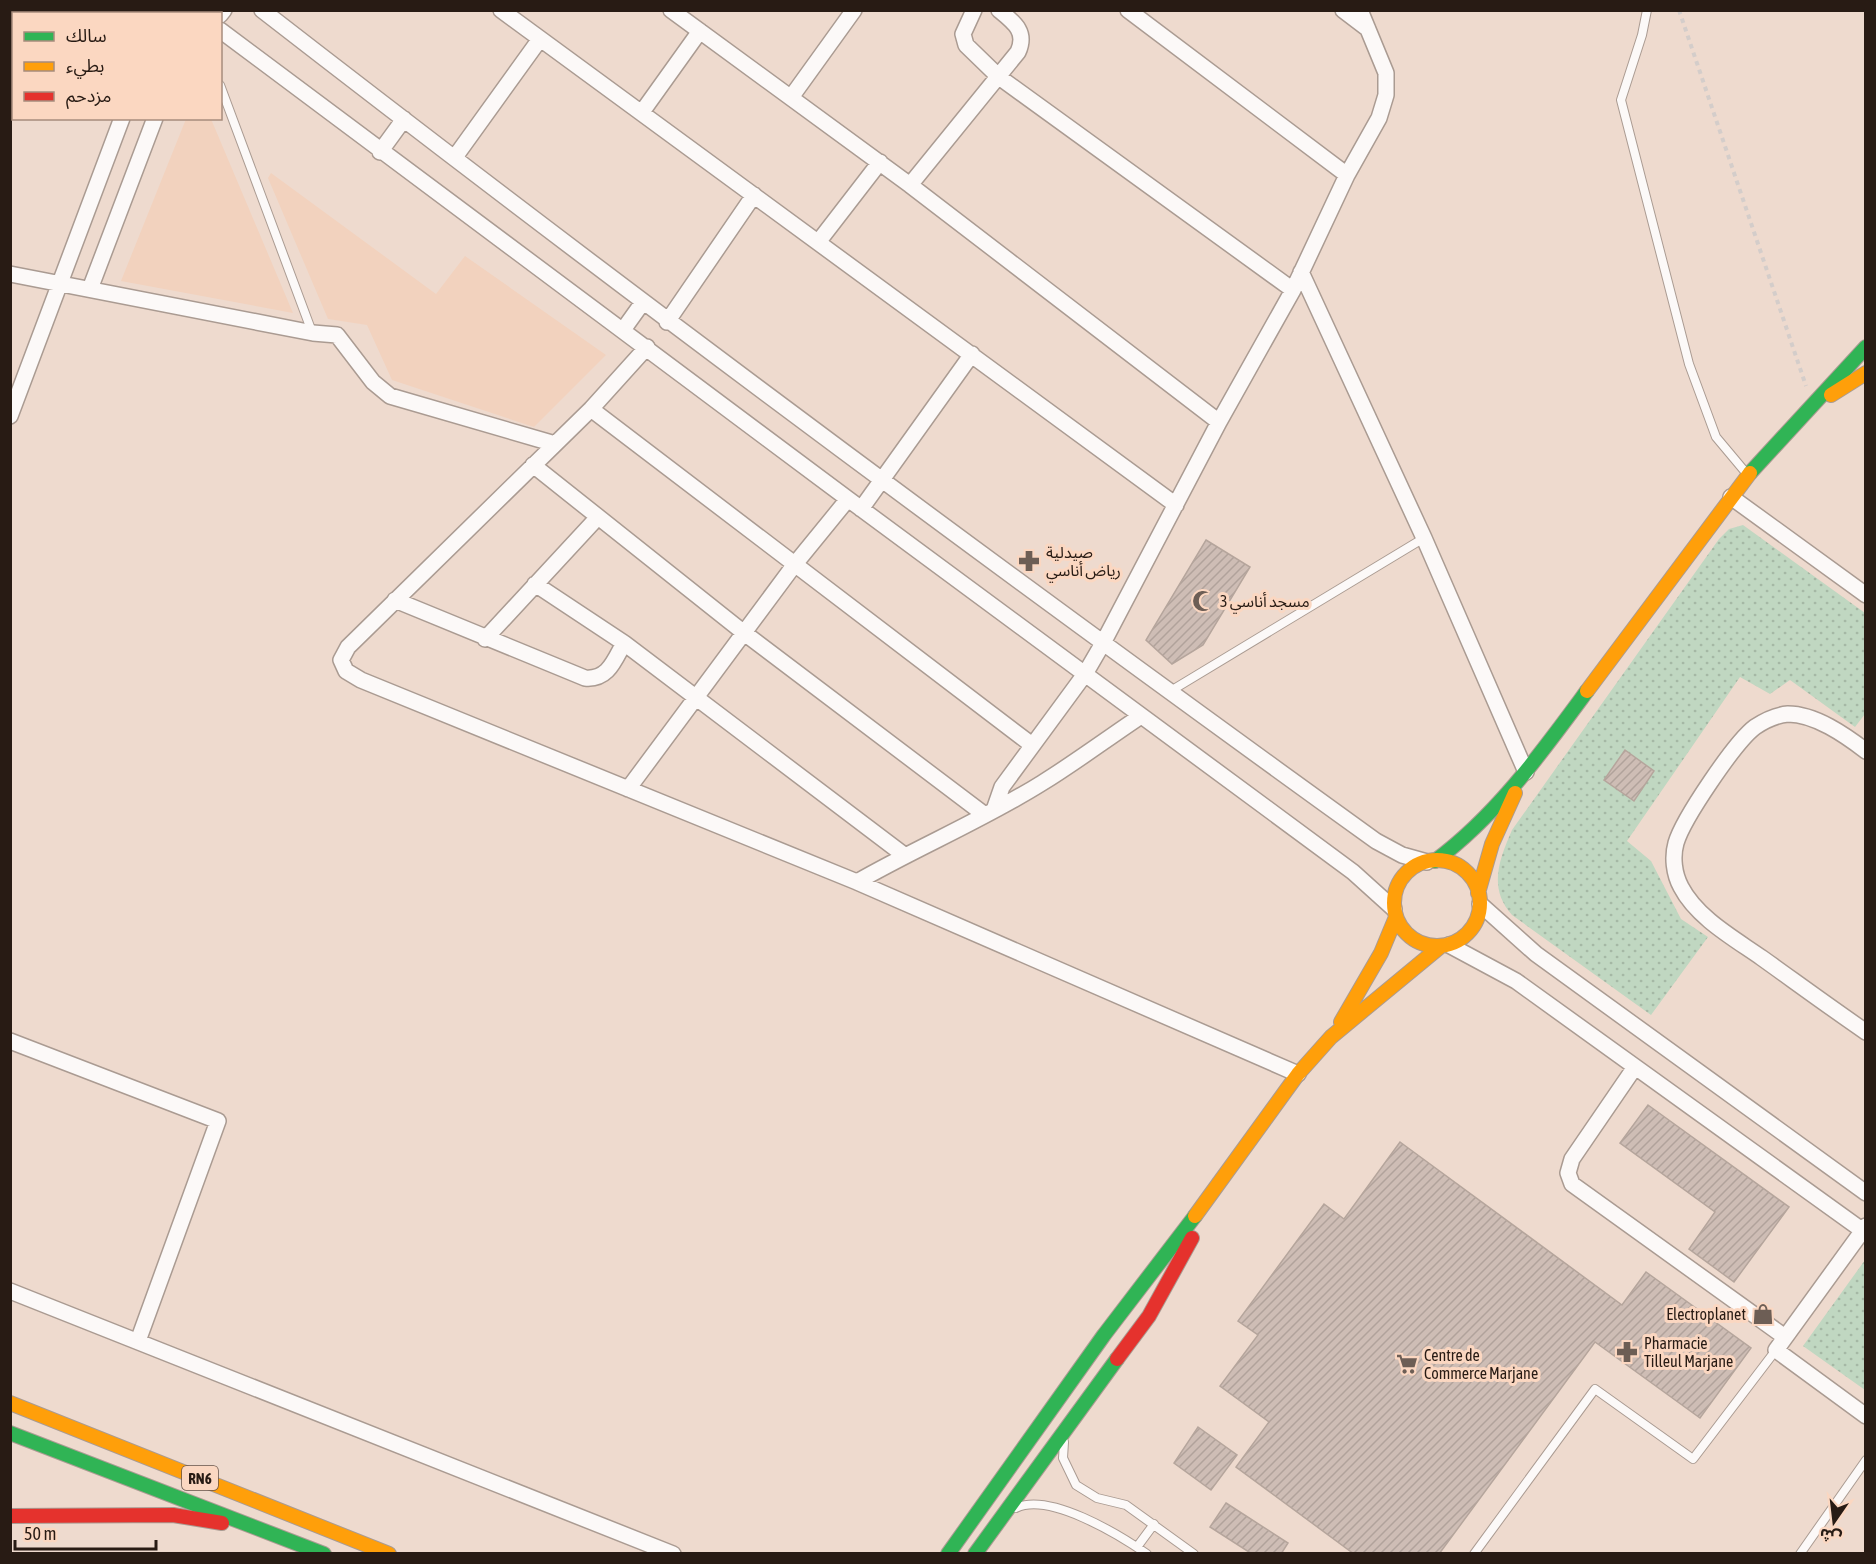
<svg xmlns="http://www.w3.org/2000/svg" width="1876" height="1564" viewBox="0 0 1876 1564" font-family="'Asap Condensed','Noto Sans Arabic',sans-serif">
<defs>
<pattern id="green-dots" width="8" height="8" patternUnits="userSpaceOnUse" patternTransform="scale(1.5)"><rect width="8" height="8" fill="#c0d7c1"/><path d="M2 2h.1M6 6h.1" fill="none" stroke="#a5b8a5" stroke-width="1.8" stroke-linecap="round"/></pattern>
<pattern id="building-hatch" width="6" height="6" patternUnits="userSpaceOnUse" patternTransform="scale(1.5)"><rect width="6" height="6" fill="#cebdb5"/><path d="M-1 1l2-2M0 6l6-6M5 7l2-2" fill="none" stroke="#b1a29b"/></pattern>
</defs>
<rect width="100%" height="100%" fill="#eedace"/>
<path fill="#f2d2be" d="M186,119h25l82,194 -172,-32z
M271,173l165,121 29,-38 141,99 -72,72 -142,-47 -25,-55 -39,-6 -60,-141z"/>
<path fill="url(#green-dots)" d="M1743,525l122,88v101l-10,13 -65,-47 -20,14 -30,-17 -113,164 24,20 30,58 27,18 -57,78 -139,-100c-24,-27 -13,-55 0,-85l207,-291 10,-10z
M1865,1260h1l-1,130 -62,-44z"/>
<path fill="url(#building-hatch)" stroke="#b5a59c" stroke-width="1.5" d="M1206,540l44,27 -47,78 -31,19 -26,-24z
M1625,750l29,21 -20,30 -30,-21z
M1648,1105l141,102 -55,75 -45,-33 26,-37 -95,-69z
M1400,1142l222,163 24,-33 105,76 -51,70 -105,-76 -156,212h-85l-118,-87 33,-45 -49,-36 38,-51 -20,-14 86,-117 20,15z
M1198,1427l39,28 -26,35 -37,-27z
M1226,1503l62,40 -7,11h-29l-42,-27z"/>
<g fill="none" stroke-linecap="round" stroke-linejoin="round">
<defs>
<path id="lane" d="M1647,10l-5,25 -21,65 68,264 27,73 31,37
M220,85l92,247
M1169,692l255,-154
M1064,1442l-1,16 13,27 21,13 29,7 68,49
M1016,1508c33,-16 102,26 131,46
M1137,1547l17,-23
M1474,1554l121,-165 98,70 83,-109
M1800,1554l66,-94"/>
<path id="street" d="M139,10l2,4
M262,10c366,284 738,560 1114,831l26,14 25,7
M501,10l675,495
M671,10l239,175 309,237
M974,10l-11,24 3,11 33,32 294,213
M1128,10l219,165
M1343,10l25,19
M220,15l4,-5
M220,30l628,469 505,373 41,37
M792,96l62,-86
M642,112l58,-81
M380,152l24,-33
M455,157l85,-118
M910,185l108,-133c9,-20 -3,-29 -19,-42
M819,241l61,-79
M1301,272l123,266 102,234
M10,274l303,59 24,2 36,47 17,14 165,48
M90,289l65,-171
M667,322l87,-127
M623,330l20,-28
M647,347l-56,62 -243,238 -7,13 5,11 15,9 496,202 441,192
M591,409l441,336
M10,416l112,-298
M533,465l210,167 242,183
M1731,497l135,98
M861,509l111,-155
M535,584l89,59 280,212
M395,600l190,78c23,2 29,-17 39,-35
M485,639l113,-122
M1866,751c-21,-16 -51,-37 -78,-37 -11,1 -24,7 -33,13 -20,15 -72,92 -79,116 -4,14 -2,31 5,44 16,31 54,52 81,71 35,25 69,50 104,74
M628,789l167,-225 53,-65
M994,810l8,-23 83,-113 18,-31 116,-221 74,-132 54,-115 32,-57 7,-23v-22l-26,-63
M857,882c61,-35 126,-62 185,-99 34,-21 66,-45 99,-67
M1480,904l56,50 330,239
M1449,945l67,36 350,252
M10,1041l208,80 -80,220
M1635,1067l-63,92 -4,14 4,11 213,153
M1866,1226l-90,124 90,66
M10,1291l663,263"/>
<path id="fast" d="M1750,473l116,-126
M1435,861c62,-46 107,-109 152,-170
M10,1433l314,121
M948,1554l156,-219 91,-119
M975,1554l142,-195"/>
<path id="slow" d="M1831,395l35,-22
M1587,691l163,-218
M1394 903a43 43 0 1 1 86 0a43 43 0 1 1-86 0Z
M1478,893l14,-49 23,-51
M1341,1022l40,-69 15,-36
M1195,1216l103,-142 33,-37 110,-91
M10,1403l379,151"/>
<path id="jam" d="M1117,1359l32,-43 43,-78
M10,1516l163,-1 49,8"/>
</defs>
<use href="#lane" stroke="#aa9b92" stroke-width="10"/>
<use href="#street" stroke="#aa9b92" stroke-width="18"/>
<use href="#fast" stroke="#aa9b92" stroke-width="16"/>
<use href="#slow" stroke="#aa9b92" stroke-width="16"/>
<use href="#jam" stroke="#aa9b92" stroke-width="16"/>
<path stroke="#d4cdca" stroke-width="4" stroke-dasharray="4.5 4.5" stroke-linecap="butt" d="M1679,10l127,376"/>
<use href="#lane" stroke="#fcf9f8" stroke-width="8"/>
<use href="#street" stroke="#fcf9f8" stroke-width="15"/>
<use href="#fast" stroke="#30b455" stroke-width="14"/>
<use href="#slow" stroke="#ff9f0a" stroke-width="14"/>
<use href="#jam" stroke="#e5322d" stroke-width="14"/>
</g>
<defs>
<symbol id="pharmacy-bare" viewBox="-9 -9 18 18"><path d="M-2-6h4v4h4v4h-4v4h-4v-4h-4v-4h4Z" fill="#6d5e55" stroke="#fbd7c1" stroke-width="2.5" paint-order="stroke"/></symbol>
<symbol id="mosque-bare" viewBox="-9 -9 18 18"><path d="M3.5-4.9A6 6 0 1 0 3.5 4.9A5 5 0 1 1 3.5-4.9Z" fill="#6d5e55" stroke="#fbd7c1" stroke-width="2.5" paint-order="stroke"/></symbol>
<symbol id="shop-bare" viewBox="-9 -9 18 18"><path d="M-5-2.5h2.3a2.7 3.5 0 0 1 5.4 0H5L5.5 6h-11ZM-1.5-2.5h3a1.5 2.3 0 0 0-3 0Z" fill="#6d5e55" stroke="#fbd7c1" stroke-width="2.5" paint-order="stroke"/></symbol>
<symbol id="supermarket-bare" viewBox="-9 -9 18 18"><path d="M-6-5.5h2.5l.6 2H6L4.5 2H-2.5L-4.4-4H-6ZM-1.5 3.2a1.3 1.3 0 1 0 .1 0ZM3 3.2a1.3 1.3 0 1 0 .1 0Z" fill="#6d5e55" stroke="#fbd7c1" stroke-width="2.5" paint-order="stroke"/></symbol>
</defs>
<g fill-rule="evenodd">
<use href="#pharmacy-bare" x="1014" y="546" width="30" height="30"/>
<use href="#mosque-bare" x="1188" y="586" width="30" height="30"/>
<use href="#shop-bare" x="1748" y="1299" width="30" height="30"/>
<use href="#pharmacy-bare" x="1612" y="1337" width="30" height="30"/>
<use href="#supermarket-bare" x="1392" y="1349" width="30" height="30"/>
</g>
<g text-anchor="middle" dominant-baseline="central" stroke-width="6" stroke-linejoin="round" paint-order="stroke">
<rect fill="#fbd7c1" stroke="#675348" stroke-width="1.5" x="182" y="1466" width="36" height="24" rx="4.5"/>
<g font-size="15" font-weight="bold" fill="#281b14">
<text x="200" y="1478">RN6</text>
</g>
<g font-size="16" fill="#281b14" stroke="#fbd7c1" text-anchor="start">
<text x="1046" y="552">صيدلية<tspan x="1046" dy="18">رياض أناسي</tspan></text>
<text x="1220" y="601">مسجد أناسي 3</text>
<text x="1746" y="1314" text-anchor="end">Electroplanet</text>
<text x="1644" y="1343">Pharmacie<tspan x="1644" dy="18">Tilleul Marjane</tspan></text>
<text x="1424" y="1355">Centre de<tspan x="1424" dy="18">Commerce Marjane</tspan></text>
</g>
</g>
<rect width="1876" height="1564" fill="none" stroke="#281b14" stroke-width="24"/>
<rect x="12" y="12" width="210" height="108" fill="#fbd7c1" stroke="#a78c7c" stroke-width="1.5"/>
<rect x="24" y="32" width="30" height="9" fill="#30b455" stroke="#a78c7c" stroke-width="1.5"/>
<text x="66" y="42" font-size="18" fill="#281b14">سالك</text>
<rect x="24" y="62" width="30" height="9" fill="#ff9f0a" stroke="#a78c7c" stroke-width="1.5"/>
<text x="66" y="72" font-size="18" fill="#281b14">بطيء</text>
<rect x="24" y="92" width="30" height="9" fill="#e5322d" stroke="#a78c7c" stroke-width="1.5"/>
<text x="66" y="102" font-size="18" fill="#281b14">مزدحم</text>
<g transform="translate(1834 1522) rotate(194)" stroke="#fbd7c1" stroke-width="4.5" paint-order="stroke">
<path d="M0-4.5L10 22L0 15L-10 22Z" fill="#281b14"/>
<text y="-9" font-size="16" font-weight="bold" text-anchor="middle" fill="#281b14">ش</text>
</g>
<path d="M15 1540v9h141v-9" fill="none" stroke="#281b14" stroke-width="3"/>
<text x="24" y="1540" font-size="18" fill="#281b14" stroke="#fbd7c1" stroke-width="4.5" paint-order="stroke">50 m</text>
</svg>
